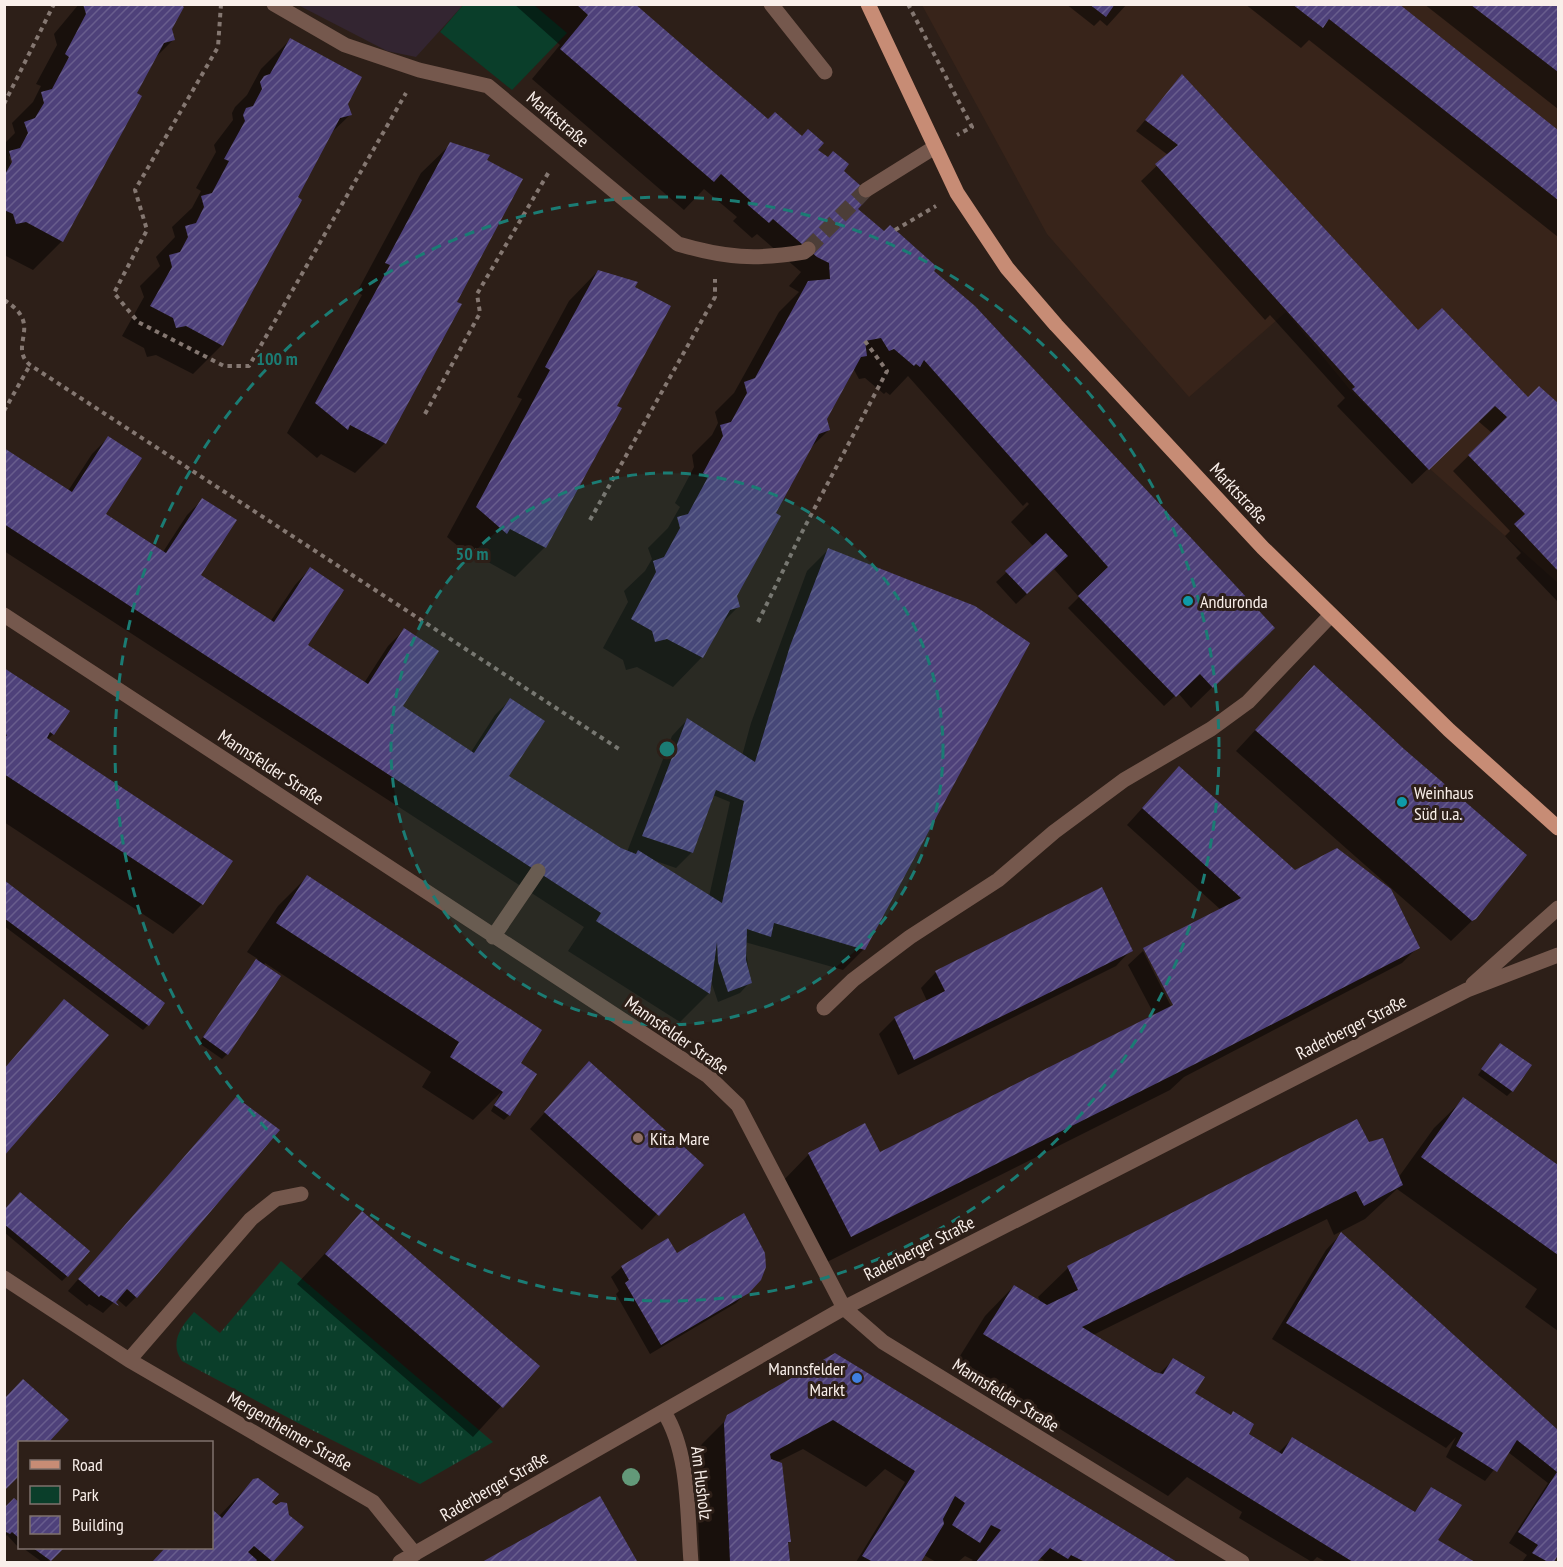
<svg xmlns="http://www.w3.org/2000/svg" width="1563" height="1567" viewBox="0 0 1563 1567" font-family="'PT Sans Narrow',sans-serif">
<defs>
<pattern id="grass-tufts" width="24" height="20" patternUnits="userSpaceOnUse" patternTransform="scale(1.5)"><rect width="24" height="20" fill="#0a3e2a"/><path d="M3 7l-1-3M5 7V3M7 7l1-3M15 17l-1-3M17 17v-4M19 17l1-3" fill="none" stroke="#2e5a49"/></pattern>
<pattern id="building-hatch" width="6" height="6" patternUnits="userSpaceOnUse" patternTransform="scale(1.5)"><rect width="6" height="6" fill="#4e417a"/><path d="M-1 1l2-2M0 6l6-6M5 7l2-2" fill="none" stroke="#685d8d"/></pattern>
</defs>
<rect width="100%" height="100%" fill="#2d1f18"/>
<path fill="#38241a" d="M922,5h636v578l-128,-114 -79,-78 -65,-79 -97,85 -142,-163z"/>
<path fill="#332531" d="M298,5h165l-47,52 -29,-6z"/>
<path fill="url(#grass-tufts)" d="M281,1261l212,181 -73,42 -122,-61 -116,-62c-13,-19 -1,-34 12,-49l26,21z"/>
<path fill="#0a3e2a" d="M534,5l33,28 -55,57 -72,-58 23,-27z"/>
<path fill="#0007" fill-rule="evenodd" d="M79,4h98l-7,25 4,10 -20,20 -92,182 -29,29 -29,-15v-111l11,-11 -3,-10 21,-21 8,-16 -5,-2 21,-39 -3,-11zM11,154l4,15 -2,1 -4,-13z
M514,4h119l135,117 48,29 26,21 14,38 75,62 342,357 -82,80 -13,-15 -14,13 -96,-98 11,-11 -25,-28 -38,35 -20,-22 38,-35 -23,-25 18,-18 -2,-2 -4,4 -115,-130 -18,19 -4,-3 -2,2 -19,-16 -6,1 -6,-11 -28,51 4,11 -21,20 -34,64 -38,82 3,10 -20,20 -17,31 -29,30 -36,-20 -11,3 -3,-10 -20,-12 25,-46 -4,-11 21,-20 7,-12 -4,-11 20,-20 12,-21 -5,-4 19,-36 -2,-12 20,-20 6,-12 -3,-11 19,-19 45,-81 20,-20 -10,-6 12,-14 -44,-38 -5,4 -19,-17 4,-4 -33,-28 -20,21 -152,-131 28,-34z
M1066,4h61l-20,22 -7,-6 -6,6z
M1245,4h151l162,128v105l-249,-197 -8,8z
M1424,4h134v105z
M290,40l56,64 4,11 -21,20 -107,210 -29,29 -37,-19 -9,2 -3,-9 -22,-12 22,-39 -4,-11 20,-20 -4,-9 19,-20 -3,-10 20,-19 9,-17 -5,-3 20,-36 -2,-7 19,-25 -1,-7 3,-6 12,-12 14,-26z
M1182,76l236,256 110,67 11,-11 19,18v196l-42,-44 5,-5 -16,-17 5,-5 -57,-60 39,-38 -14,-12 -66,63 -75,-78 8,-8 -75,-83 -5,5 -124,-139 27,-26 -32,-24z
M451,144l4,158 5,3 -75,138 -30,30 -34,-19 -4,4 -30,-25 75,-138 -5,-3 64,-119z
M598,271l17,135 5,3 -75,138 -30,30 -34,-19 -4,4 -30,-25 75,-138 -5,-2 52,-96z
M108,438l-4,76 59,38 24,-37 15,-15 -3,76 71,46 25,-37 15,-16 -4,76 58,38 24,-37 16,-16 -3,77 70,45 24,-37 15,-15 -3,76 120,76 45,-116 15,-16 55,36 9,-33 56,-152 21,-21 36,399 -21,21 -98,-28 5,40 -10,11 -22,9 -7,-21 -2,12 -29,29 -112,-71 16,-24 -580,-376v-101l64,41 24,-37zM713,795l17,7 -21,95 -56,-37 23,8 16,-16z
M4,670l49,64 -6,6 184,121 -29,43 -29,30 -169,-112z
M1294,688l181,230 -22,21 -2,2 -215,-190z
M1164,784l130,88 124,75 -16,16 -218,114 -14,13 -349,175 -41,-81 29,-30h70l276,-138 -27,-51 15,-14 29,57 49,-98 -94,-85z
M307,877l212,186 -10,52 -5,5 -13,-9 10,-19 -28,28 -51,-33 9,-15 -166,-109 -38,91 -5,5 -23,-16 59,-84 -11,-7 31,-46z
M4,882l144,143 -5,5 -139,-104z
M1131,950l-15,16 -218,109 -19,-41 16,-16 32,-17 -6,-13 15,-16z
M1496,1049l16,42 -5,5 -29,-21z
M589,1063l113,102 -60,65 -112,-101z
M1464,1099l94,68v164l-33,-24 12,-18 -140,-100 -32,30 -31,16 -7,-16 -234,116 66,39 14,-14 20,34 54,40 31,19 14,-14 122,74 17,-24 5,51 36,22h-146l-9,-5 -5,5 -73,-44 3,-6 -55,-35 -19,19 -213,-132 30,-48 29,-30 28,18 -4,-7 30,-29 206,-106 94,-18 30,34 36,-50z
M226,1109l-90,188 -10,10 -9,-8 -14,14 -14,-9 -2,2 -19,-15z
M4,1212l63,64 -5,5 -58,-49z
M362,1213l176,153 -65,71 -176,-153z
M1341,1234l217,198v120l-6,10h-30l5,-7 -18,-12 39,-60 -40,-31 -23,29 -39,-24 10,-20 -10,11 -174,-109 54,-89z
M676,1255l84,24 -24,24 -86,51 -34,-60 3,-3 -8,-14 11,-10z
M835,1354l339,208h-128l-6,-4 -4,4h-66l3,-2 -8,-4 -7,6h-22l-12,-7 -5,7h-63l49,-80 -20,-13 -19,18 -63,-38 -26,13 13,79 -3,3 2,18h-89l-5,-108 7,-10 30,-30z
M254,1480l16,22 32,26 -31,34h-119l15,-14h45v-37l6,6z
M599,1498l35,64h-149z
M20,1505v41l-2,1 -11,-12 -3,3v-28z
M23,1548h39l-15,14h-5z"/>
<path fill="url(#building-hatch)" d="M83,4h97l4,3 -12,22 3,11 -11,3 -27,50 5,3 -79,146 -37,-20 -10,2 -3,-10 -9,-4v-34l8,-14 -3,-11 11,-3 8,-15 -4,-11 11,-4 9,-15 -3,-11 11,-3 17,-32 -4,-3 21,-40z
M576,4h59l133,115 7,-7 27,24 6,-7 16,14 -6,7 10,7 5,-6 16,13 -5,7 27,24 -13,14 26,22 6,-6 47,42 -3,4 41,35 300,322 -62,60 -13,-14 -24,23 -98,-101 30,-29 -184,-207 -4,7 -4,-3 -2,2 -20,-17 -5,2 -8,-13 -16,3 2,15 -6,1 -34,62 3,11 -11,4 -43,79 5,3 -44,80 3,11 -10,3 -27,48 -36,-19 -12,3 -3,-11 -21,-12 25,-47 -3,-11 11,-4 16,-29 -3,-11 11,-3 20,-37 -5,-4 20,-37 -3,-11 11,-3 16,-29 -3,-11 11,-4 53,-97 22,-2 -1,-16 -12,-6 -44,-38 -4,4 -21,-18 3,-4 -30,-27 -7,8 -154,-133 28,-34z
M1089,4h26l-9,13z
M1292,4h107l159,126v70l-229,-181 -6,9z
M1471,5h87v67z
M290,38l72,39 -14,27 4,11 -12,3 -42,79 4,3 -79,146 -37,-20 -10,2 -3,-10 -23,-12 22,-39 -3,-12 11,-3 8,-15 -3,-11 11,-3 8,-16 -3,-11 11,-3 17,-32 -5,-2 21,-38 -2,-6 3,-7 7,-2 9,-17 -2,-7 4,-6 6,-2z
M1182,74l236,256 24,-22 86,89 11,-11 19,17v168l-44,-47 11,-10 -57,-59 39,-38 -12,-11 -66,64 -77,-81 3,-2 -200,-223 23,-19 -33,-25z
M450,142l40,13 -3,5 36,19 -66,123 5,2 -76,140 -36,-19 -2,5 -33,-27 75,-138 -5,-2z
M598,270l40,12 -3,5 36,19 -54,100 5,2 -76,140 -36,-19 -3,5 -31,-27 74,-137 -5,-3z
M108,436l34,22 -36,56 60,39 36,-55 35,22 -36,55 73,47 36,-55 34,23 -36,55 60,39 36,-56 35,23 -36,55 71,47 36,-55 35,23 -36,55 112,72 15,6 2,-4 84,53 22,-102 -28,-11 -23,63 -51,-17 45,-118 68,44 35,-116 38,-98 147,58 55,37 -165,307 -91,-27 -3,14 -24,-8 -1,31 6,23 -24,9 -10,-30 -1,-20 -7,52 -114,-73 5,-8 -597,-389v-76l68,44z
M1046,533l22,23 -41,38 -22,-23z
M1314,665l90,84 123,106 -51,64 -4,2 -217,-191z
M4,668l66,43 -16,24 -4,-3 -3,6 186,123 -30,44 -199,-131v-35l3,-4 -3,-2z
M1179,766l116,104 42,-22 54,41 29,59 -219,113 -350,176 -43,-84 57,-30 15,29 293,-147 -30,-57 98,-50 -99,-90z
M307,875l235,155 -21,33 16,11 -27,42 -16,-11 9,-13 -53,-35 9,-15 -183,-119z
M4,880l161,123 -16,23 -145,-108z
M1102,887l31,64 -219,109 -20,-43 51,-26 -10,-20z
M256,959l25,17 -53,79 -25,-18z
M64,999l45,36 -105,121v-87z
M1500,1043l32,22 -19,27 -32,-23z
M589,1061l115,104 -45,51 -115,-104z
M236,1097l44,33 -143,168 -10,-9 -11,13 3,4 -18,-11 -2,2 -21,-18z
M1463,1097l95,68v90l-137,-98z
M1357,1119l12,23 14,-4 20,47 -39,21 -8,-15 -274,136 73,45 8,2 10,-16 32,19 -10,16 36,22 2,-4 21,13 -5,10 33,20 10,-17 123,75 16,-25 31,18 -24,35 37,22h-122l-370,-228 31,-49 33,20 31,-15 -11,-24z
M20,1192l70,59 -22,26 -64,-53v-14z
M362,1211l178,155 -37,42 -178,-154z
M744,1213l21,40 1,14 -5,13 -12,13 -88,52 -36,-62 4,-3 -8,-14 47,-28 9,15z
M1341,1232l217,198v125l-4,7h-6l-16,-9 6,-8 -20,-13 39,-60 -40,-32 -20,32 -41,-26 7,-13 -177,-110z
M835,1353l190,116 152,93h-92l-14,-7 -3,4 -18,-11 -13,14h-61l25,-32 -10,-5 -11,18 -28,-18 13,-22 -10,-7 -12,23 1,5 -23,38h-48l-11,-6 53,-85 -82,-51 -63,34 1,5 11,4 9,79h-3l2,20h-60l-6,-139 3,-8z
M23,1379l46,41 -20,22h-29v33l-16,16v-92z
M258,1478l21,16 -7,8 4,3 5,-3 6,1 2,12 15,12 -31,35 -19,-16 -6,6 9,8 -2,2h-103l13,-14h47v-39l10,9 31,-39z
M600,1496l37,65 -2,1h-153z
M14,1498l6,5v36l-8,-7 -2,2 -6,-3v-23z
M33,1548h31l-13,13z"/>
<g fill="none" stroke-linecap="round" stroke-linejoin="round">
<path stroke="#4c3e38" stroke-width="15" stroke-dasharray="15 8" stroke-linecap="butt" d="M808,249l58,-59"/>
<path stroke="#847771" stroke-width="4" stroke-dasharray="4.5 4.5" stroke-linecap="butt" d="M221,4l-3,43 -83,143 12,40 -33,63 24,29 86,44h25l157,-273
M908,4l64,123 -15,8
M4,104l50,-100
M895,230l41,-24
M4,300c41,25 3,45 26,65l592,386
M4,411l26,-46
M425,414l55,-101 -3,-19 73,-124
M590,520l125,-223v-18
M758,622l43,-88 86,-163 -22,-30"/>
<path stroke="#75584d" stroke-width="15" d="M274,4l71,41 74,25 69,16 190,158c47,14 78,16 126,8l4,-3
M771,4l54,68
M866,190l69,-43
M4,615l704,461 30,29 106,203 39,34 359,220
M493,937l45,-66
M1473,984l85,-76
M824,1008l29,-28 57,-43 88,-57 56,-48 70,-52 87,-51 37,-27 83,-87
M4,1278l125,82 244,142 42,52
M129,1360l122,-141 25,-20 25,-5
M664,1412c26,42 23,102 27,150
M400,1562l444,-254 623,-318 91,-35"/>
<path stroke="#c78c75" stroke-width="15" d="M868,4l89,189 50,75 49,57 207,223 186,182 109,98"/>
</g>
<circle fill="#639979" cx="631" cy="1477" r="9"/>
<circle cx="667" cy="749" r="276" fill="#1b7c74" fill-opacity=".12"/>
<g fill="none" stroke="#1b7c74" stroke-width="3" stroke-dasharray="10 8">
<circle cx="667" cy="749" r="276"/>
<circle cx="667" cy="749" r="552"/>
</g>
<g fill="#0f9aa8" stroke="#2d1f18" stroke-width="2">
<circle cx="1188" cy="601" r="6"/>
<circle cx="1402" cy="802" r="6"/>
</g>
<circle fill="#8d6e63" stroke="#2d1f18" stroke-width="2" cx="638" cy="1138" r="6"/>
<circle fill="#3f7fe0" stroke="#2d1f18" stroke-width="2" cx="857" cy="1378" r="6"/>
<g text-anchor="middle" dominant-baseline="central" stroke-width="6" stroke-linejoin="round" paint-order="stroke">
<g font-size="18" fill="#f9efea" stroke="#2d1f18">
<text transform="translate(558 119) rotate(40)">Marktstraße</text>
<text transform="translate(1239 493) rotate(47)">Marktstraße</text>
<text transform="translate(271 767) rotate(33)">Mannsfelder Straße</text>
<text transform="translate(1351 1027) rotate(-27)">Raderberger Straße</text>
<text transform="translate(677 1035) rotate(35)">Mannsfelder Straße</text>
<text transform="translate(919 1248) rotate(-27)">Raderberger Straße</text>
<text transform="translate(1006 1395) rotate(32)">Mannsfelder Straße</text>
<text transform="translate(290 1431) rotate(30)">Mergentheimer Straße</text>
<text transform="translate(702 1483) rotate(83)">Am Husholz</text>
<text transform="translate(494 1486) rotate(-30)">Raderberger Straße</text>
</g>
<g font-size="18" fill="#f9efea" stroke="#2d1f18" text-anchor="start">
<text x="1200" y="601">Anduronda</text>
<text x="1414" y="792">Weinhaus<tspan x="1414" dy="21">Süd u.a.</tspan></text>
<text x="650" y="1138">Kita Mare</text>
<text x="845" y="1368" text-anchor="end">Mannsfelder<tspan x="845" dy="21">Markt</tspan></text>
</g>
</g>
<circle cx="667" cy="749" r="9" fill="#1b7c74" stroke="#2d1f18" stroke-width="3"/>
<g font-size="18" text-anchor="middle" font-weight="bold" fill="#1b7c74" stroke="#2d1f18" stroke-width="6" stroke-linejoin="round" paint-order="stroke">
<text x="277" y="365">100 m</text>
<text x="472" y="560">50 m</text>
</g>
<rect width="1563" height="1567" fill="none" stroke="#f9efea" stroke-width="12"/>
<rect x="18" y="1441" width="195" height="108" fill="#2d1f18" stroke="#7f726c" stroke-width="1.5"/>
<rect x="30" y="1460" width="30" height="9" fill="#c78c75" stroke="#7f726c" stroke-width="1.5"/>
<text x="72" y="1471" font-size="18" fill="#f9efea">Road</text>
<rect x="30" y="1486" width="30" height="18" fill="#0a3e2a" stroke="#7f726c" stroke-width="1.5"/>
<text x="72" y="1501" font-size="18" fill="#f9efea">Park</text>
<rect x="30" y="1516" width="30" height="18" fill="url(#building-hatch)" stroke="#7f726c" stroke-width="1.5"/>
<text x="72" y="1531" font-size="18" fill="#f9efea">Building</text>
</svg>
